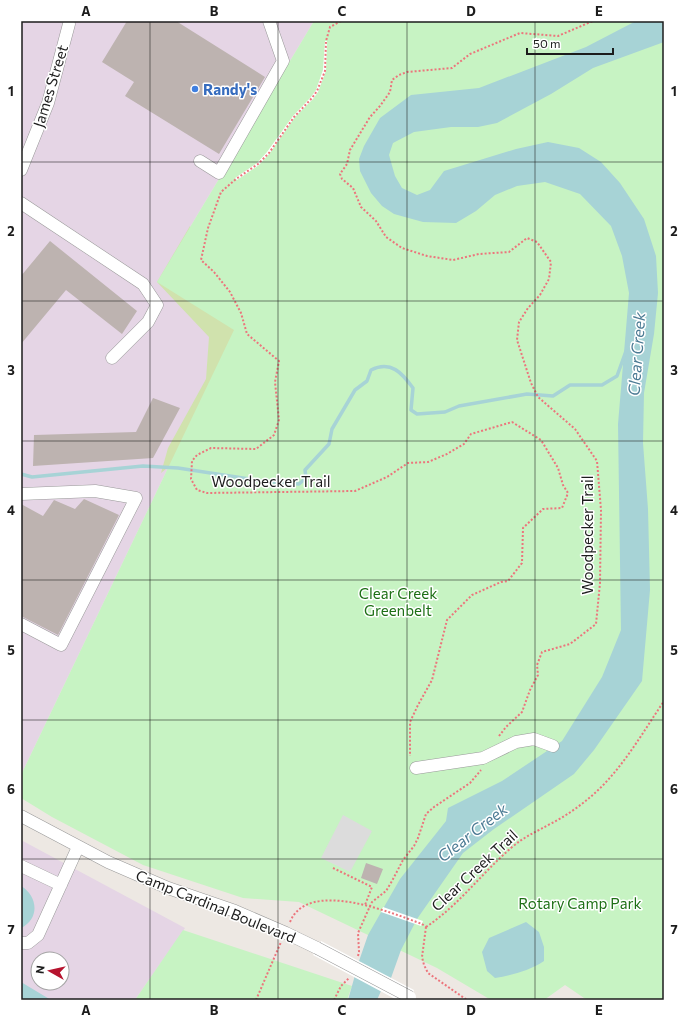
<svg xmlns="http://www.w3.org/2000/svg" width="685" height="1021" viewBox="0 0 685 1021" font-family="Commissioner,sans-serif">
<rect width="100%" height="100%" fill="#ede8e3"/>
<path fill="#e5d5e5" fill-rule="evenodd" d="M21,21h293l-157,261 77,48 -213,445z
M21,840l164,88 -50,72h-114zM38,959h24v24h-24z"/>
<path fill="#d0e2ad" d="M190,226l60,93 -52,124 -37,30 7,-25 38,-69 3,-42 -52,-55z"/>
<path fill="#c7f3c3" d="M314,21h350v979h-77l-22,-15 -21,15h-53l-54,-32 -138,-66 -56,-4 -100,-33 -91,-48 -31,-19v-23l213,-445 -77,-48z
M183,930l169,56 -5,14h-212z"/>
<path fill="#dcdcdc" d="M343,815l29,16 -22,41 -29,-14z"/>
<path fill="#a7d3d6" d="M636,21h28v21l-71,26 -42,26 -54,29 -19,4h-27l-37,5 -21,11 -4,12 6,21 7,12 15,7 13,-5 14,-19 72,-22 32,-7 31,6 22,14 19,21 24,36 12,37 2,37 -4,41 -10,59 -1,50 5,66 2,81 -8,91 -48,69 -20,24 -80,55 -31,24 -46,66 -16,31 -10,28 -10,13 -4,9h-29l11,-39 9,-26 32,-56 46,-58 2,-13 54,-27 60,-40 40,-64 19,-47 -3,-206 11,-131 -7,-37 -11,-30 -31,-32 -35,-12 -28,4 -22,9 -19,16 -20,12 -33,-1 -29,-8 -12,-8 -11,-13 -11,-22 -1,-12 5,-13 16,-28 31,-23 68,-7 107,-41z
M21,886c17,10 19,33 0,42z
M526,922l13,10 5,15v14c-15,10 -32,14 -49,17l-8,-7 -5,-19 7,-14z
M21,982l30,18h-30z"/>
<path fill="#fff" d="M325,41h2l-1,30 -8,21 -5,7 -18,18 -25,36 -11,12 -22,15 -2,-2 22,-15 10,-11 26,-36 18,-19 5,-7 7,-20z
M383,907l40,14 -2,5 -40,-14z
M321,941l93,49 -5,10h-12l-84,-45z"/>
<g fill="none" stroke-linecap="round" stroke-linejoin="round">
<path stroke="#a7d3d6" stroke-width="3.5" d="M21,474l11,3 111,-11 35,2 84,13 37,3 7,-6 -1,-8 24,-26 3,-15 23,-39 12,-9 4,-11c20,-10 31,3 42,18l-2,22 6,4 28,-2 14,-6 68,-12 26,2 17,-11h32l15,-9 9,-25"/>
</g>
<path fill="#bdb3b0" d="M127,21h49l89,56 -46,77 -94,-58 9,-14 -32,-20z
M50,241l87,70 -15,23 -56,-44 -45,54v-68z
M153,398l27,10 -27,50 -120,8 1,-31 102,-3z
M84,499l35,16 -61,120 -37,-19v-112l22,12 11,-16 21,9z
M366,863l17,6 -6,15 -16,-6z"/>
<g fill="none" stroke-linecap="round" stroke-linejoin="round">
<defs>
<path id="minor" d="M200,161l19,12 64,-112 -14,-40
M21,170l27,-67 21,-79
M21,203l122,81 14,21 -9,17 -36,36
M21,494l74,-3 41,7 -75,147 -40,-21
M416,768l67,-10 33,-16 18,-3 19,7
M21,816l87,46 60,26 67,23 51,22 31,15
M21,866l40,19
M21,943h7l10,-8 40,-88"/>
</defs>
<use href="#minor" stroke="#999" stroke-width="13"/>
<path stroke="#ec757c" stroke-width="2" stroke-dasharray="2 2" stroke-linecap="butt" d="M341,21l-11,6 -4,14 -1,30 -8,20 -5,7 -18,19 -25,36 -11,11 -22,15 -15,13 -13,36 -7,32 13,12 16,20 11,21 6,21 32,27 -4,21 4,38 -5,15 -18,14 -45,-1 -14,7 -5,6 -1,18 6,11 10,3 148,-2 32,-14 21,-14 20,-1 19,-8 17,-10 7,-10 41,-12 29,18 17,28 5,17 5,8 -6,15 -19,1 -20,19 -1,35 -14,18 -7,1 -29,13 -25,25 -15,60 -14,25 -8,17v34
M359,21h7
M499,736l7,-9 16,-15 8,-22 8,-15 -1,-10 5,-13 28,-8 26,-20 4,-41 1,-73 -4,-49 -22,-32 -37,-32 -7,-14 -14,-43 2,-18 9,-14 12,-13 9,-16 2,-17 -14,-20 -10,-4 -18,14 -30,2 -26,6 -26,-4 -25,-8 -16,-11 -10,-16 -15,-14 -8,-19 -11,-9 -2,-5 7,-10 3,-14 6,-10 14,-23 10,-11 10,-14 2,-12 7,-5 8,-3 45,-4 18,-14 50,-21 38,3 35,-15
M333,868l39,19 -7,18
M290,922c18,-44 102,-9 132,2l4,3
M426,927c33,-22 55,-53 85,-79 14,-12 25,-16 41,-25 12,-6 25,-15 36,-24 32,-26 53,-64 76,-98
M426,927l-4,30 2,8 4,8 39,27
M358,956l1,-4 -1,-19 12,-27 2,-4 14,-11 6,-10 11,-21 11,-14 4,-8 8,-24 8,-7 36,-24 11,-13
M256,1000l25,-58
M334,1000l7,-14 8,-8"/>
<use href="#minor" stroke="#fff" stroke-width="12"/>
<defs>
<path id="minor-bridge" d="M317,948l93,49"/>
</defs>
<use href="#minor-bridge" stroke="#999" stroke-width="13" stroke-linecap="butt"/>
<use href="#minor-bridge" stroke="#fff" stroke-width="12"/>
</g>
<path fill="none" stroke="#1c1c1c" stroke-width="1" stroke-opacity="0.55" d="M150,21v979M278,21v979M407,21v979M535,21v979M21,162h643M21,301h643M21,441h643M21,580h643M21,720h643M21,859h643"/>
<circle fill="#3f7fe0" stroke="#fff" stroke-width="1.5" cx="195" cy="89" r="4"/>
<g text-anchor="middle" dominant-baseline="central" stroke-width="3" stroke-linejoin="round" paint-order="stroke">
<g font-size="15" fill="#1c1c1c" stroke="#fff">
<text transform="translate(50 86) rotate(-73)">James Street</text>
<text x="271" y="481">Woodpecker Trail</text>
<text transform="translate(587 535) rotate(-90)">Woodpecker Trail</text>
<text transform="translate(474 870) rotate(-43)">Clear Creek Trail</text>
<text transform="translate(216 906) rotate(22)">Camp Cardinal Boulevard</text>
</g>
<g font-size="15" font-weight="bold" fill="#366cbe" stroke="#fff" text-anchor="start">
<text x="203" y="89">Randy's</text>
</g>
<g font-size="15" fill="#1d6f15" stroke="#fff">
<text x="398" y="593">Clear Creek<tspan x="398" dy="17">Greenbelt</tspan></text>
<text x="580" y="903">Rotary Camp Park</text>
</g>
<g font-size="16" font-style="italic" fill="#4c7b94" stroke="#fff">
<text transform="translate(636 354) rotate(-86)">Clear Creek</text>
<text transform="translate(472 832) rotate(-38)">Clear Creek</text>
</g>
</g>
<rect width="685" height="1021" fill="none" stroke="#ffffff" stroke-width="44"/>
<g transform="translate(50 971) rotate(278)"><circle r="19" fill="#ffffff" stroke="#a4a4a4"/>
<path d="M0-3L7 15L0 10L-7 15Z" fill="#b6132e"/>
<text y="-6" font-size="11" font-weight="bold" text-anchor="middle" fill="#1c1c1c">N</text>
</g>
<path d="M527 48v6h86v-6" fill="none" stroke="#1c1c1c" stroke-width="2"/>
<text x="533" y="48" font-size="12" fill="#1c1c1c" stroke="#ffffff" stroke-width="3" paint-order="stroke">50 m</text>
<rect x="22" y="22" width="641" height="977" fill="none" stroke="#1c1c1c" stroke-width="1.5"/>
<g font-size="13" text-anchor="middle" font-weight="bold" fill="#1c1c1c">
<text x="86" y="16">A</text>
<text x="214" y="16">B</text>
<text x="342" y="16">C</text>
<text x="471" y="16">D</text>
<text x="599" y="16">E</text>
<text x="11" y="96">1</text>
<text x="674" y="96">1</text>
<text x="11" y="236">2</text>
<text x="674" y="236">2</text>
<text x="11" y="375">3</text>
<text x="674" y="375">3</text>
<text x="11" y="515">4</text>
<text x="674" y="515">4</text>
<text x="11" y="655">5</text>
<text x="674" y="655">5</text>
<text x="11" y="794">6</text>
<text x="674" y="794">6</text>
<text x="11" y="934">7</text>
<text x="674" y="934">7</text>
<text x="86" y="1015">A</text>
<text x="214" y="1015">B</text>
<text x="342" y="1015">C</text>
<text x="471" y="1015">D</text>
<text x="599" y="1015">E</text>
</g>
</svg>
